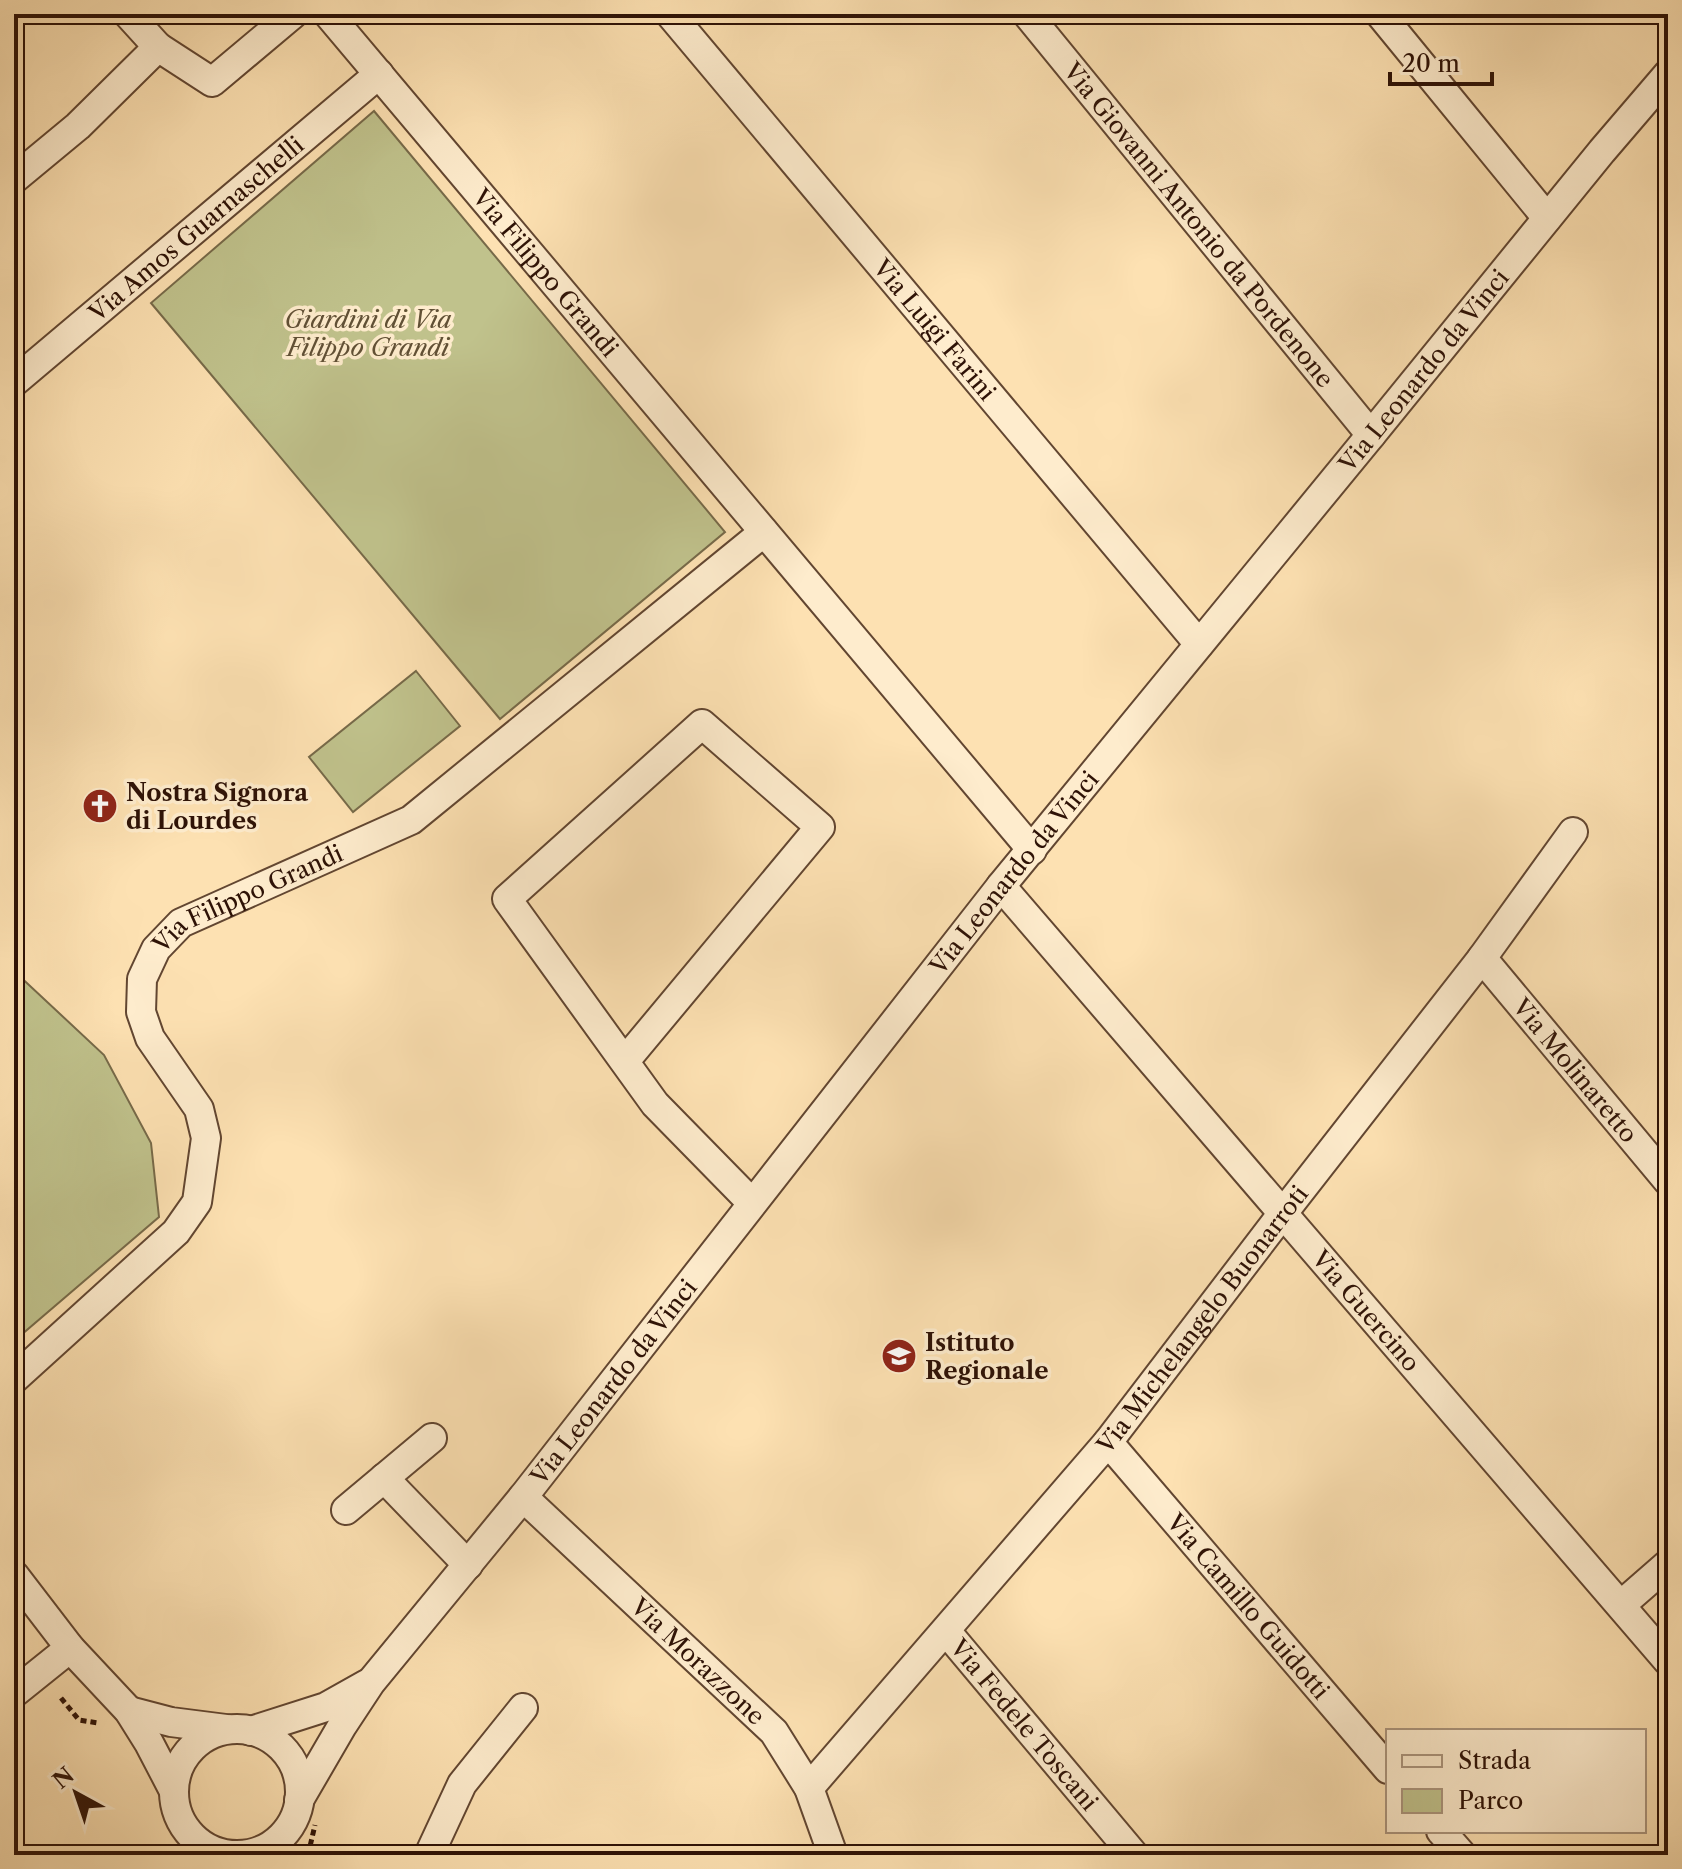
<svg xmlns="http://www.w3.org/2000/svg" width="1682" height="1869" viewBox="0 0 1682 1869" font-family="'Libre Caslon Text',serif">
<rect width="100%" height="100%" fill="#fde1b2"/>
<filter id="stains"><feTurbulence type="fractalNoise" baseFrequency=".0025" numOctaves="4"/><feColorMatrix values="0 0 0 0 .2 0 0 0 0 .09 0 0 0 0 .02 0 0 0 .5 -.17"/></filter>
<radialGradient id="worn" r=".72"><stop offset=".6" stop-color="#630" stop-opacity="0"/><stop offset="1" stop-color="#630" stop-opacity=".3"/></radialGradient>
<path fill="#c0c28c" stroke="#776a49" stroke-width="2" d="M374,111l351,421 -225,187 -349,-416z
M416,671l44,55 -107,86 -44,-55z
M14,971l90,84 47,88 8,74 -145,124z"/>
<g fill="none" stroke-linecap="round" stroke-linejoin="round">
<defs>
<g id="street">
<path id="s1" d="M328,14l704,836"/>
<path id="s2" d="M670,14l529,630"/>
<path id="s3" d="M1027,14l344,421"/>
<path d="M1380,14l167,204"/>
<path d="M158,47l54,35 81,-68"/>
<path d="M14,179l64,-53 80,-79 -30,-33"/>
<path id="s4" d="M14,382l365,-308"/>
<path id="s5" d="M1001,886l667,775"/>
<path id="s6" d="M1482,958l186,223"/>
<path d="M625,1061l195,-234 -118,-103 -195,175 148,205 97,99"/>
<path id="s7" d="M14,1379l162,-147 21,-30 9,-64 -7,-29 -49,-71 -9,-26 1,-33 14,-30 25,-26 230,-103 353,-288"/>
<path id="s8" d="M1108,1442l280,327"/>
<path d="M384,1478l84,87"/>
<path id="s9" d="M523,1497l251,235 35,56 24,67"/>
<path d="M346,1510l86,-72"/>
<path d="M14,1575l56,73 59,63 20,32 25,48"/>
<path d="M1621,1605l47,-41"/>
<path id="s10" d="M946,1631l188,224"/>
<path d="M14,1693l56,-45"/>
<path d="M129,1711l42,11 55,7"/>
<circle cx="237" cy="1792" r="63"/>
<path d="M251,1731l75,-24 41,-23"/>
<path id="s11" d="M809,1788l299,-346 175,-229 199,-255 91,-126"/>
<path id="s12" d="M299,1800l43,-74 29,-44 152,-185 478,-611 370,-451 231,-284 66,-77"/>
<path d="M1441,1831l21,24"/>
<path d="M429,1855l33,-71 61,-76"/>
</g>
</defs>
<use href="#street" stroke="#624631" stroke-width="32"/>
<path stroke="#2e1206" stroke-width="5" stroke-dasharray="6 4" stroke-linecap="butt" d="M14,1640l8,10
M61,1698l18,22 19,3
M178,1818l12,37
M308,1855l7,-30"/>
<use href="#street" stroke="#feeccd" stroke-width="28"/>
</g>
<defs>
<symbol id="church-disc" viewBox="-11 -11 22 22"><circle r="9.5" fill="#8f2418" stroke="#feeccd"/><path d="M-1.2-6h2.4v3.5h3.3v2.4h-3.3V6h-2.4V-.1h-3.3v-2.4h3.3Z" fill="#fff"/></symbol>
<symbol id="school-disc" viewBox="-11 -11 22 22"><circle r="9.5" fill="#8f2418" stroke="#feeccd"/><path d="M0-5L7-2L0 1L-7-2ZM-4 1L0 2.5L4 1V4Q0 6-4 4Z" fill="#fff"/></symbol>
</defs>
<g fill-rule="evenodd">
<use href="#church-disc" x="80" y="786" width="40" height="40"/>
<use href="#school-disc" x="879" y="1336" width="40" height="40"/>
</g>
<g text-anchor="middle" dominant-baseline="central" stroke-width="7" stroke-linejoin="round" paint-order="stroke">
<g font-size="24" fill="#2e1206" stroke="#feeccd">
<text stroke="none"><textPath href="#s3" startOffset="272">Via Giovanni Antonio da Pordenone</textPath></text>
<text stroke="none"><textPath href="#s4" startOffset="238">Via Amos Guarnaschelli</textPath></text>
<text stroke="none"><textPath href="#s1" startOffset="338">Via Filippo Grandi</textPath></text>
<text stroke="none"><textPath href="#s2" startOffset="412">Via Luigi Farini</textPath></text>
<text stroke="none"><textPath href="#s12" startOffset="1820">Via Leonardo da Vinci</textPath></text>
<text stroke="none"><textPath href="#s12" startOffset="1172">Via Leonardo da Vinci</textPath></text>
<text stroke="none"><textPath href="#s7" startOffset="636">Via Filippo Grandi</textPath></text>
<text stroke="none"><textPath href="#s6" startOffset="146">Via Molinaretto</textPath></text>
<text stroke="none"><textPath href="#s5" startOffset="560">Via Guercino</textPath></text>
<text stroke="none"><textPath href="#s11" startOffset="612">Via Michelangelo Buonarroti</textPath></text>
<text stroke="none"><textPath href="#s12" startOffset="524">Via Leonardo da Vinci</textPath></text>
<text stroke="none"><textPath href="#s8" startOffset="216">Via Camillo Guidotti</textPath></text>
<text stroke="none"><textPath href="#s9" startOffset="240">Via Morazzone</textPath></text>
<text stroke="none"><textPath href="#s10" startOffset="122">Via Fedele Toscani</textPath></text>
</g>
<g font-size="24" font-style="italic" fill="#615035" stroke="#feeccd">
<text x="368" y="319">Giardini di Via<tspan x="368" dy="28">Filippo Grandi</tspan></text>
</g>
<g font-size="24" font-weight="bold" fill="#2e1206" stroke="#feeccd" text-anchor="start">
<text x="126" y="792">Nostra Signora<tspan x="126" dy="28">di Lourdes</tspan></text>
<text x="925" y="1342">Istituto<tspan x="925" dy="28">Regionale</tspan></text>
</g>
</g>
<rect width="1682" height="1869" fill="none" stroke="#fde1b2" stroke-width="48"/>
<rect x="16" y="16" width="1650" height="1837" fill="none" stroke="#2e1206" stroke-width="4"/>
<rect x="24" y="24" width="1634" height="1821" fill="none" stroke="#2e1206" stroke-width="2"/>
<rect x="1386" y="1729" width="260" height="104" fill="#feeccd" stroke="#ab957d" stroke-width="2"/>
<rect x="1402" y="1755" width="40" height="12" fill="#feeccd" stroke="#ab957d" stroke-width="2"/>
<text x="1458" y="1769" font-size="24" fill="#2e1206">Strada</text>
<rect x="1402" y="1789" width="40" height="24" fill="#c0c28c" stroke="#ab957d" stroke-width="2"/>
<text x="1458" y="1809" font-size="24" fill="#2e1206">Parco</text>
<g transform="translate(76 1793) rotate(320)" stroke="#feeccd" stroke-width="6" paint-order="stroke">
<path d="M0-6L14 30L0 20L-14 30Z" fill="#2e1206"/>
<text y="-12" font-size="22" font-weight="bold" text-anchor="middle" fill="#2e1206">N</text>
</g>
<path d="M1390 72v12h102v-12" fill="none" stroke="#2e1206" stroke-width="4"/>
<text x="1402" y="72" font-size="24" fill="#2e1206" stroke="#feeccd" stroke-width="6" paint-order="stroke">20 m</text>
<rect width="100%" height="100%" filter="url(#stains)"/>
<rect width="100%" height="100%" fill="url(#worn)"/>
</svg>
